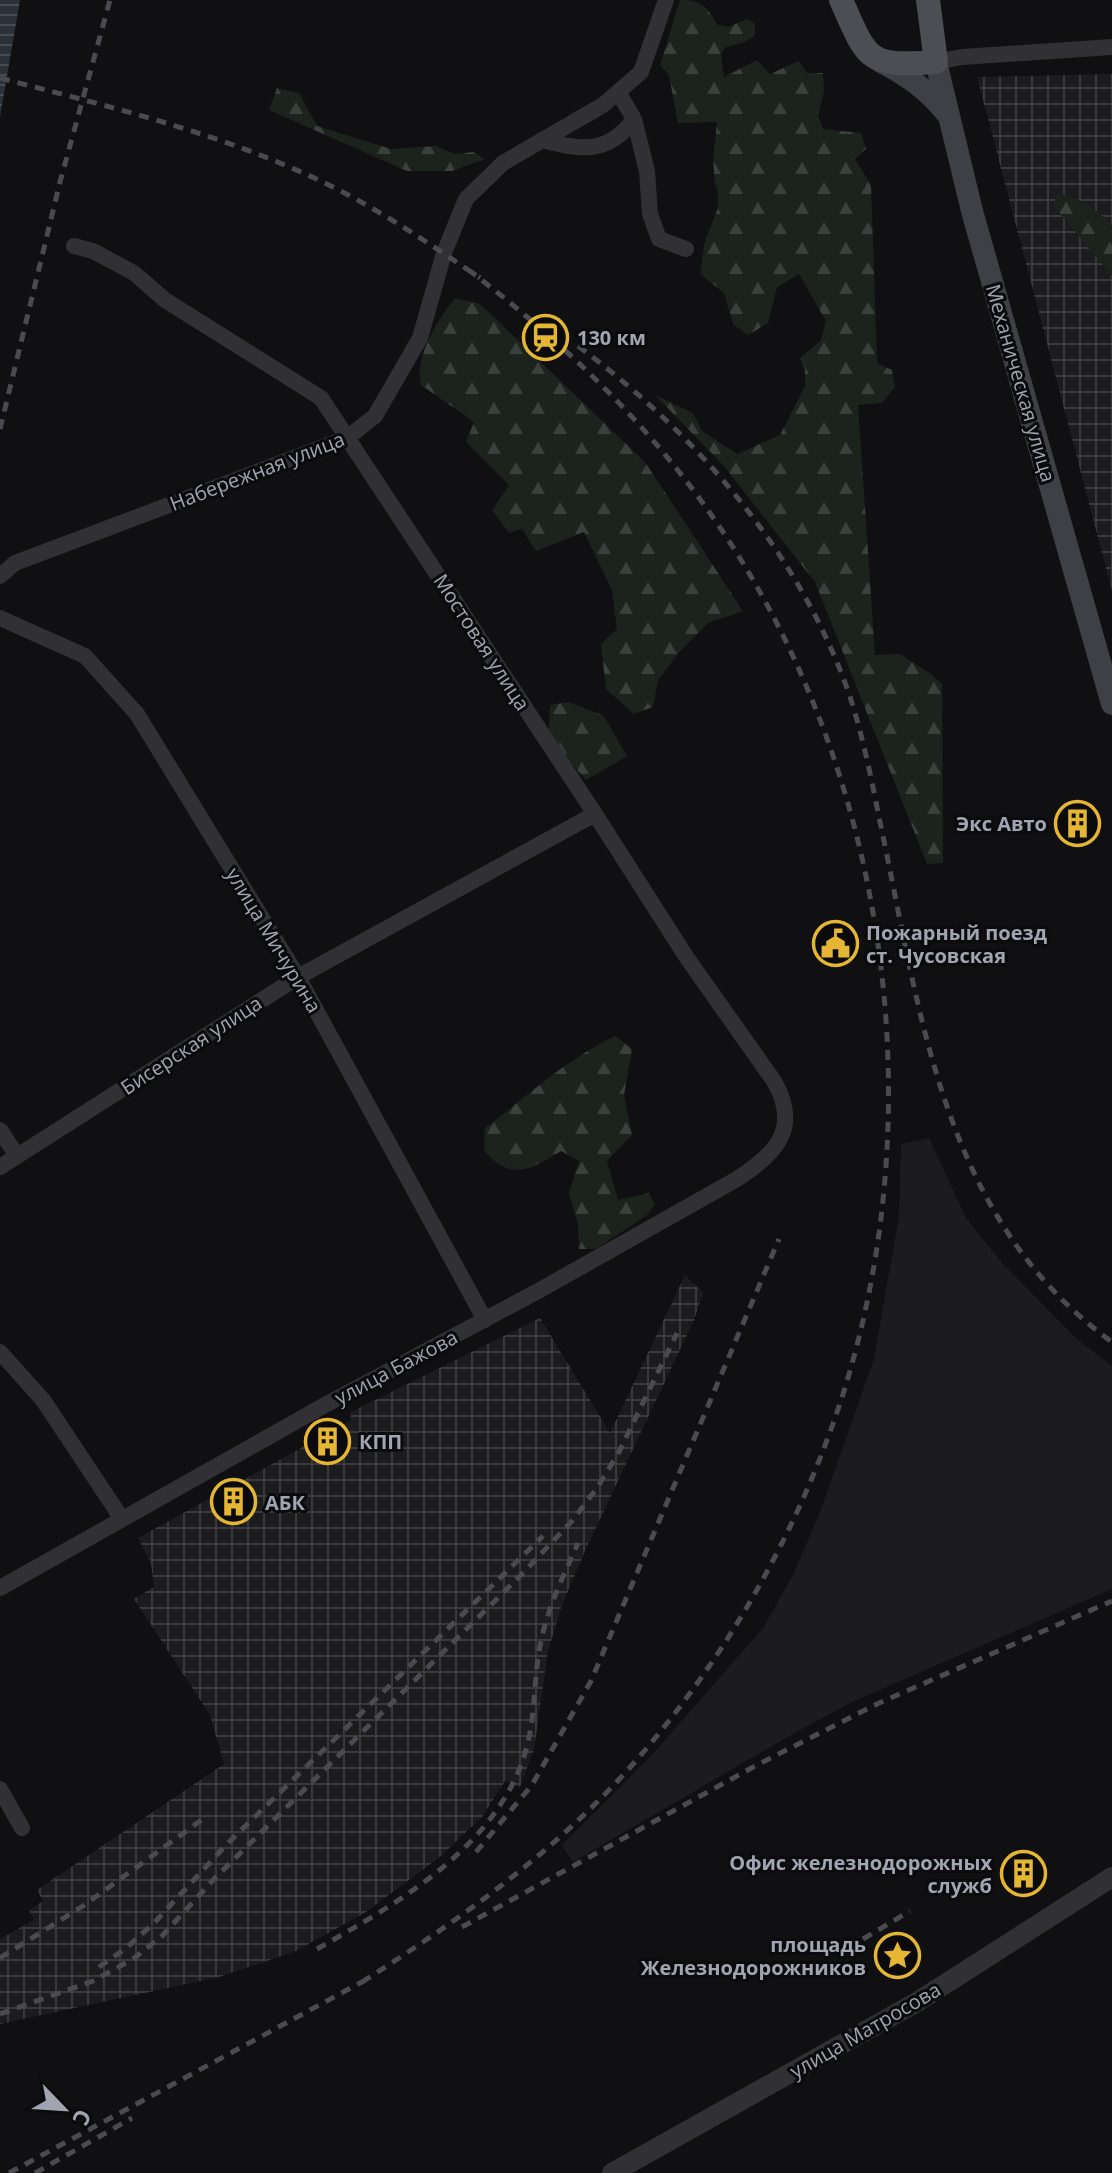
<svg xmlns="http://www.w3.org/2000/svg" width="1112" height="2173" viewBox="0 0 1112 2173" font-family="'Open Sans',sans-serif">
<defs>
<pattern id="industrial-grid" width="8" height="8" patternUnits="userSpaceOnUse" patternTransform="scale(2)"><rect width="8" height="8" fill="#1c1c1e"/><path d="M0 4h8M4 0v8" fill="none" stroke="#3a3a3c"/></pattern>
<pattern id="forest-firs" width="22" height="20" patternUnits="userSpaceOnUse" patternTransform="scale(2)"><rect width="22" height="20" fill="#1c231d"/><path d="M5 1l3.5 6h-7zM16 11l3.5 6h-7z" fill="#3a403b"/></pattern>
<pattern id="water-rules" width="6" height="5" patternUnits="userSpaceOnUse" patternTransform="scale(2)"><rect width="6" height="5" fill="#2a3138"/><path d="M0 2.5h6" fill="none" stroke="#464c52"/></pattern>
</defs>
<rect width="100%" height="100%" fill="#100f11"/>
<path fill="#1c1c1e" d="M929,1138l37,80 37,46 74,75 35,27v223l-260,113 -61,33 -218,127 -11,-17 89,-89 112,-128 30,-53 27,-63 54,-153 25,-143 2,-72z"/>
<path fill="url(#industrial-grid)" d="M1112,74v517l-135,-514z
M685,1275l18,18 -9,27 -109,231 -23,54 -14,46 -14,98 -14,38 -15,-6 -23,36 -41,39 -75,56 -70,39 -77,26 -219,47v-85l34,-19 -5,-10 14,-9 -6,-11 187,-126 -14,-49 -76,-116 20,-12 -3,-24 -13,-25 212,-117 1,-9 189,-94 70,115z"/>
<path fill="url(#forest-firs)" d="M680,0c21,0 27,7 38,25l10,2 19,-8 8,5v12l-13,7 -16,4 -5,7 3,23 33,-17 13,14 29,-13 8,12h16l1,18 -6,24 5,14 38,4 5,16 -11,10 16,26 6,178 15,7 3,17 -13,16 -24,2 17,250 25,-1 31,20 11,10 1,179 -16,1 -112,-282 -92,-117 -68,-70 38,18 9,18 35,23 43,-19 25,-49v-17l-5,-11 21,-18 5,-19 -27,-47 -22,13 -9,36 -20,12 -15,-11 -9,-31 -24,-19 5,-33 13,-33v-16l-3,-9 -2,-21 4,-40 -39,1 -9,-48 -9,-10z
M277,88l22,5 18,33 74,23 45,-3 19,8 18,-2 12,7 -33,12h-45l-138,-61z
M1057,193c24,5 38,15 55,32v51l-59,-71z
M455,298l25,6 165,158 98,149 -35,12 -27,27 -23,30 -5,27 -19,7 -28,-25 -5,-45 16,-15 -5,-39 -28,-58 -48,19 -14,-22 -13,4 -17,-23 17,-25 -43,-43 8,-20 -53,-37c-7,-29 17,-65 34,-87z
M568,702l35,13 24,41 -41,24 -15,-17 -22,-33 1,-25z
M615,1036l17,13 -8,46 8,40 -25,26 11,39 31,-7 6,12 -8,10 -51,34h-17l-1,-24 -9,-32 10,-32 -18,-10c-30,19 -51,31 -77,-1l1,-22c42,-32 82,-69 130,-92z"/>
<path fill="url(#water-rules)" d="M0,0h20l-20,117z"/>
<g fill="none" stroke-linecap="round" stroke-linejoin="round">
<path stroke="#313135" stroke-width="16" d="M936,62l26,-5 150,-10
M634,119l13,52 3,43 9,25 27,10
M542,140c39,10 66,15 92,-21l-16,-27
M0,576l15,-13 332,-125 28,-22 45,-78 24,-85 22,-54 37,-36 100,-58 38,-33 25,-72
M0,618l85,38 52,58 161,263 187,343
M0,1130l17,26
M0,1167l298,-190 297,-163
M0,1352l43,48 79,119
M0,1588l325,-183 215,-115 197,-111c39,-25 64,-51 37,-98l-87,-123 -92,-144 -274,-416 -156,-98 -31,-27 -41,-22 -19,-5
M0,1789l22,39"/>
<path stroke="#313135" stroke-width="20" d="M612,2173l305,-171 195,-125"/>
<path stroke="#3f4045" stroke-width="22" d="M881,62c27,14 47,28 66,52
M936,62l36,149 140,493"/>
<path stroke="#4d4e54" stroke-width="24" d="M841,0c27,61 26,67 95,62l-8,-62"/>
<path stroke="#4a4b50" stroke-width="5" stroke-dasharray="10 8" stroke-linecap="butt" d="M0,78c114,30 229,57 335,110 51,26 98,58 145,90
M578,346c117,87 219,204 269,342 15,43 24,89 33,134 41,191 61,396 232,520
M0,429l60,-247 50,-182
M476,1852l56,-67 59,-104 188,-442
M462,1927l295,-162 120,-61 235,-103
M863,1939l47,-28
M317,1949c83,-47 187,-106 211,-207 7,-29 6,-60 11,-90 6,-39 23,-73 39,-109
M0,1958l83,-52 124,-90
M99,1967l26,-18 29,-26 74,-80 315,-307
M362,1982c105,-67 204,-138 284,-233 82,-97 146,-209 188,-328 101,-288 60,-632 -109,-886 -69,-104 -156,-188 -255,-264
M0,2014l93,-33 40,-22 29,-23 52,-57 308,-305 50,-53 25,-33 22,-36 58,-119
M9,2173l362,-196
M35,2173l97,-55"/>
</g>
<defs>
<symbol id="station-ring" viewBox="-11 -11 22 22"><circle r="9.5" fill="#0b0a0c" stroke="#e5b633" stroke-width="1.5"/><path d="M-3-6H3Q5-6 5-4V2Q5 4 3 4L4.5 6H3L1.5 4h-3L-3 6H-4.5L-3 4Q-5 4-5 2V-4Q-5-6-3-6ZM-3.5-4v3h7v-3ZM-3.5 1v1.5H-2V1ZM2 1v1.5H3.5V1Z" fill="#e5b633"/></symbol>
<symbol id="building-ring" viewBox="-11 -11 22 22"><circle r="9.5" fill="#0b0a0c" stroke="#e5b633" stroke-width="1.5"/><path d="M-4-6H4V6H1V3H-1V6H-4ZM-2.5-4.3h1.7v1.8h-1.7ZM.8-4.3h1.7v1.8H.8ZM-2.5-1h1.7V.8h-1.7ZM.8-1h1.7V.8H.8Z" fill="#e5b633"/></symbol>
<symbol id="civic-ring" viewBox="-11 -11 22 22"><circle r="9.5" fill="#0b0a0c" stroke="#e5b633" stroke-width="1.5"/><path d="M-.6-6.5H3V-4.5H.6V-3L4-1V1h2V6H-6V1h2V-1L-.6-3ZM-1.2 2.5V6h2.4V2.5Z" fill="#e5b633"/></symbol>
<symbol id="sight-ring" viewBox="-11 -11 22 22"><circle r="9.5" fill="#0b0a0c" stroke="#e5b633" stroke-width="1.5"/><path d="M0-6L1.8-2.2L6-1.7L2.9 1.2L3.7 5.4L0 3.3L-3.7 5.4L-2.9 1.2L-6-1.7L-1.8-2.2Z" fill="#e5b633"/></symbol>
</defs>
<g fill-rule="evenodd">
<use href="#station-ring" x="520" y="312" width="51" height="51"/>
<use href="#building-ring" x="1052" y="798" width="51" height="51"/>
<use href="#civic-ring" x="810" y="918" width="51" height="51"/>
<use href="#building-ring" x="302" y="1416" width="51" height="51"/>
<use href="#building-ring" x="208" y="1476" width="51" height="51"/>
<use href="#building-ring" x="998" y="1848" width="51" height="51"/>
<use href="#sight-ring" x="872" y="1930" width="51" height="51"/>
</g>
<g text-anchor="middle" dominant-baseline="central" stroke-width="6" stroke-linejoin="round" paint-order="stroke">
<g font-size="20" font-weight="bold" fill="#a1a5b1" stroke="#0b0a0c" text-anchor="start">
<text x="577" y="337">130 км</text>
<text x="1047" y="823" text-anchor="end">Экс Авто</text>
<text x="866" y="932">Пожарный поезд<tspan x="866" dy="23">ст. Чусовская</tspan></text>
<text x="359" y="1441">КПП</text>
<text x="265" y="1502">АБК</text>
<text x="992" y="1862" text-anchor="end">Офис железнодорожных<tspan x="992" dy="23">служб</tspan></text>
<text x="866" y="1944" text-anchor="end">площадь<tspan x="866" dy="23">Железнодорожников</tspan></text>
</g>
<g font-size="20" fill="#a1a5b1" stroke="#0b0a0c">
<text transform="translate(1021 383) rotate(74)">Механическая улица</text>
<text transform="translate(257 471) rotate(-21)">Набережная улица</text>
<text transform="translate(482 642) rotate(57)">Мостовая улица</text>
<text transform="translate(274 940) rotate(59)">улица Мичурина</text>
<text transform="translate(191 1045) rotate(-33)">Бисерская улица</text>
<text transform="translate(396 1367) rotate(-28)">улица Бажова</text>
<text transform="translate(865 2030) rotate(-30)">улица Матросова</text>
</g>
</g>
<g transform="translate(64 2109) rotate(115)" stroke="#0b0a0c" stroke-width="6" paint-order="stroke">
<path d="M0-6L14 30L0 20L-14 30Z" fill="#a1a5b1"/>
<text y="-12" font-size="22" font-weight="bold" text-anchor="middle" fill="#a1a5b1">С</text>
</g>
</svg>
